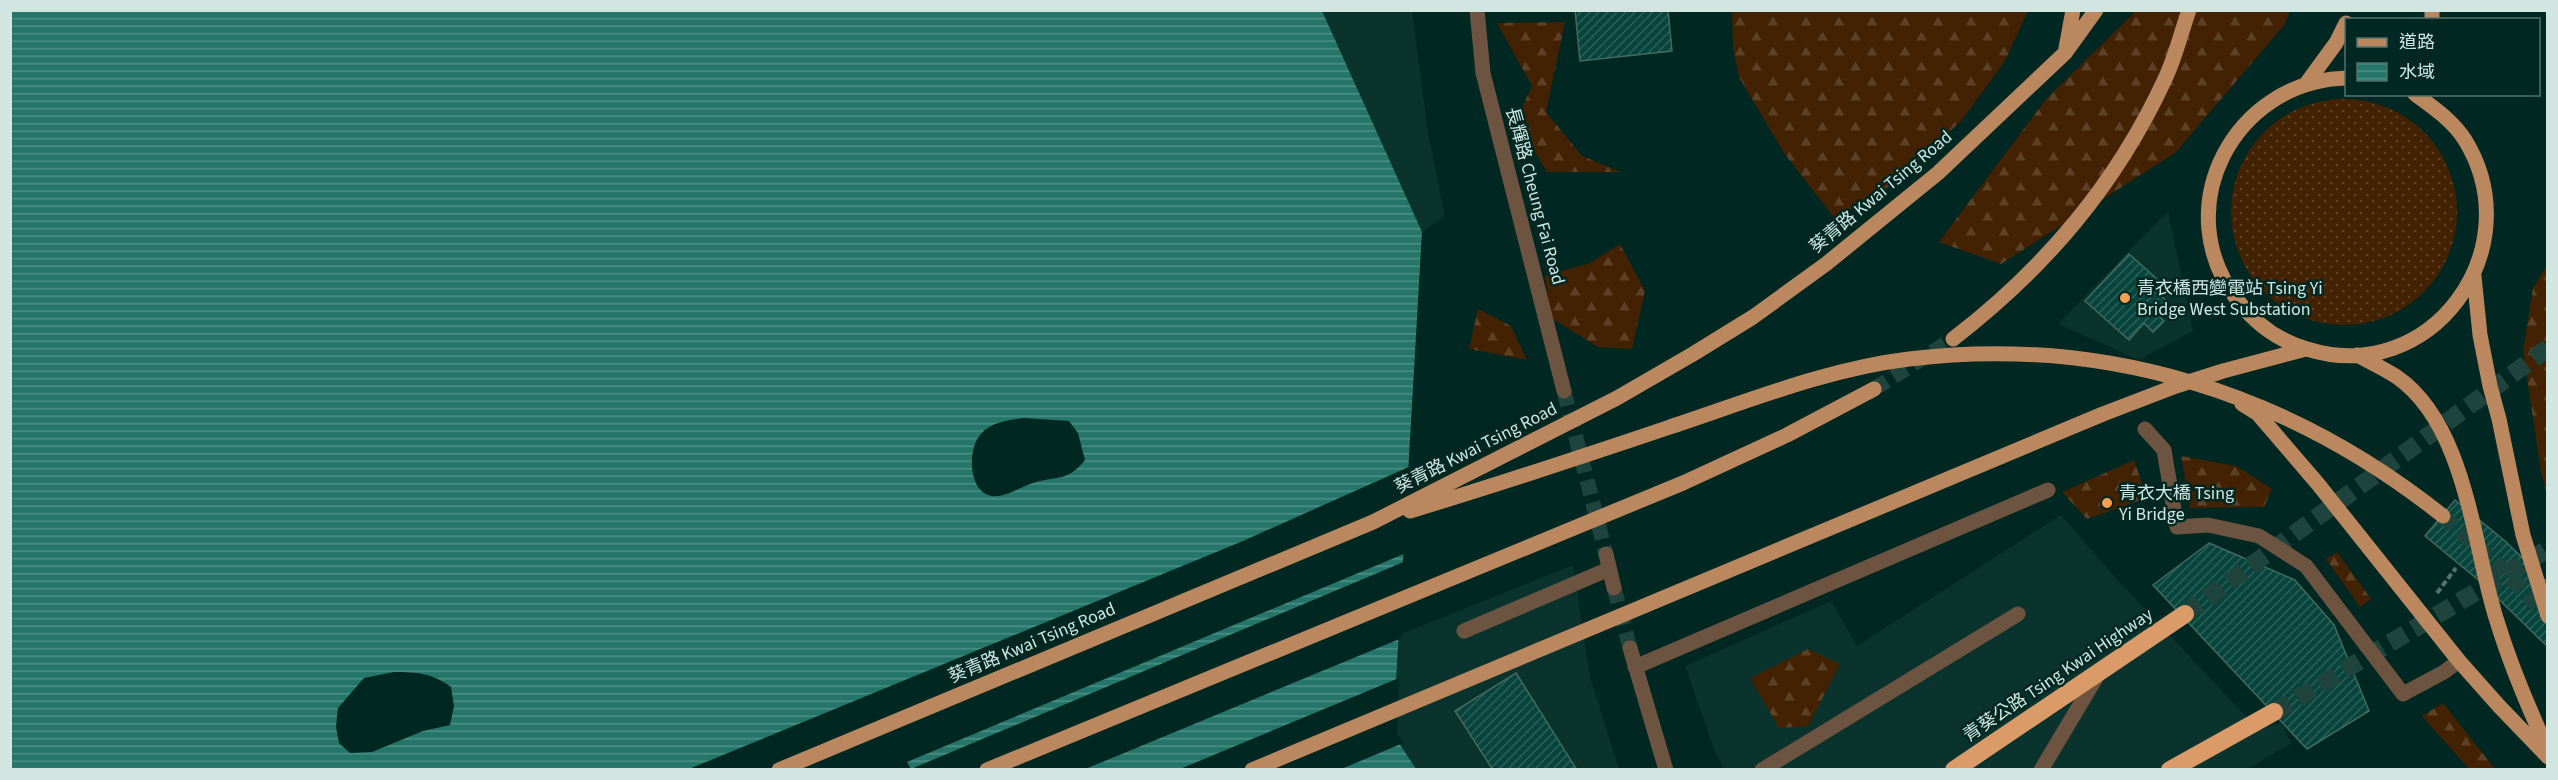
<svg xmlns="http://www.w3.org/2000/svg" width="2558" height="780" viewBox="0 0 2558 780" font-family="'Source Sans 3','Noto Sans TC',sans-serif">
<defs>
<pattern id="grass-dots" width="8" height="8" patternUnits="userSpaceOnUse" patternTransform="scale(1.5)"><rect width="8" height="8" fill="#432103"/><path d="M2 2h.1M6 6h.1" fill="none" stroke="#5d4127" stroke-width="1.8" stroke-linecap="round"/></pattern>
<pattern id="forest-firs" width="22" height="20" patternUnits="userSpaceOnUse" patternTransform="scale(1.5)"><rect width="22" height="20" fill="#432103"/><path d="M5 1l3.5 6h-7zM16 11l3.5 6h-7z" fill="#5d4127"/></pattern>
<pattern id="water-rules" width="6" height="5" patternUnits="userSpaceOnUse" patternTransform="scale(1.5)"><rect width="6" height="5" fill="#257669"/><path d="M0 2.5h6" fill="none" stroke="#4e9085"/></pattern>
<pattern id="building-hatch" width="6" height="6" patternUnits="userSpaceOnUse" patternTransform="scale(1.5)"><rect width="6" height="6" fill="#07453c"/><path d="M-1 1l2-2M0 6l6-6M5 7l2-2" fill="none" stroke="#2a6058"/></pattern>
</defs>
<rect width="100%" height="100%" fill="#002721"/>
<path fill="#0b332d" d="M1322,11h90l16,122 17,83 -23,16z
M2168,211l25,120 -54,29 -81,-36z
M2061,515l54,62 142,151 24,-4 11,19 -46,27 -522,-1 -10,-20 -29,-83 146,-65 26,45z
M1573,565l17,112 29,92h-203l-23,-35 6,-99z"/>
<path fill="url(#grass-dots)" d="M2231 212a113 113 0 1 1 226 0a113 113 0 1 1-226 0Z"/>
<path fill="url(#forest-firs)" d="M1732,10h296v1l-23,50 -44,60 -68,63 -58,35 -51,-66 -45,-76 -6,-28z
M2136,11h154l-5,13 -110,129 -174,111 -62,-22 108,-144z
M1565,22l-19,90 36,44 39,16h-74l-31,-51 16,-35 -35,-63z
M1620,244l25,47 -13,58 -34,-2 -47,-29 -6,-42 45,-13z
M2547,265h1l-1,230 -6,-23 -18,-121 10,-63z
M1478,309l33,17 16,34 -58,-11z
M2181,456l55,10 36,23 -8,18 -74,1z
M2134,460l13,38 -60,21 -25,-27z
M2337,552l34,47 -11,8 -34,-48z
M1808,649l32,15 -32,62 -29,2 -29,-50z
M2443,703l52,66h-26l-47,-53z"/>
<path fill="url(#water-rules)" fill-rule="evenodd" d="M10,11h1312l100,221 -29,502 23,35h-1405zM1024,418l45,3 9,12 7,27c-17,21 -26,16 -49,22 -13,3 -30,16 -44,14 -24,-3 -25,-48 -11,-62 10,-12 28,-14 43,-16zM394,672c22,0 38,1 57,15l3,19 -4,19 -27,6 -51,21 -22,1 -11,-10 -3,-16 2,-19 26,-30z"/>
<path fill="#002721" d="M1411,466l-5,87 -499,209 4,7 495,-208 -4,77 -319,132 -394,-1 554,-228z
M1399,678l-2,55 6,10 -64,27 -159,-1z"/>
<path fill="url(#building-hatch)" stroke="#436a62" stroke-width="1.5" d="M1575,10h93l4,41 -92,10z
M2129,254l39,35 -7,7 7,6 -11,12 7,7 -11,11 -9,-9 -15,17 -44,-39z
M2455,500l50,41 43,42v64l-66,-64 -57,-47z
M2209,543l86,37 39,45 35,86 -62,38 -154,-164z
M1516,673l61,97h-84l-38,-59z"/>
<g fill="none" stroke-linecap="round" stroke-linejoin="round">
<path stroke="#1f443e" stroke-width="15" stroke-dasharray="15 8" stroke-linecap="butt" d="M1564,391l42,163
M1614,588l16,60"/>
<path stroke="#1f443e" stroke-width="15" stroke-dasharray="15 8" stroke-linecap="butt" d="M1874,389l79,-50
M2443,516l60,54 45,46"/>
<path stroke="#1f443e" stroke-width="18" stroke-dasharray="18 9" stroke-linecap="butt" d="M2185,614l363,-266
M2274,712l274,-163"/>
<path stroke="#52726d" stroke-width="4" stroke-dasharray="6 3" stroke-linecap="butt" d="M2437,593l19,-25"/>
<path stroke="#6d5441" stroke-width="15" d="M1464,631l145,-62
M1635,667l413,-177
M1762,770l256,-156
M2041,770l58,-97"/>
<path stroke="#6d5441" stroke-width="15" d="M1477,10l6,63 81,318
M2145,429l19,21 13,77 31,-2 51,11 47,30 97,128 41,-22 15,-11
M1606,554l8,34
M1630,648l36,122"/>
<path stroke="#bb875e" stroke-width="15" d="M2432,10v10
M2066,48l7,-38
M2346,78c-112,3 -180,131 -108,223 17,22 41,40 69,48 124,39 225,-100 158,-209 -12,-19 -32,-33 -50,-46
M2306,84l30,-41 10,-20
M2474,276l6,59 10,51 9,33 24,116 25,81
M1953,339c92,-71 163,-154 212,-260 10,-21 16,-46 24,-69
M2357,355c13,7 28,14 40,22 69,48 76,168 99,241 14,46 32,89 52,132
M2242,404l16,10 60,70 141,177 40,45 49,51
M1410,511c86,-26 171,-54 257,-83 79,-26 159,-59 242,-69 196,-24 380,34 534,157
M779,770l594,-248 244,-124 76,-44 60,-37 73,-53 112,-91 127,-120 31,-43
M987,770l696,-287 104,-48 87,-46
M1252,770l851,-356 73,-28 47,-15 83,-22"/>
<path stroke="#db9b69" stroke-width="18" d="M1954,770l231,-156
M2170,770l104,-58"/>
</g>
<g fill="#fb9e50" stroke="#002721" stroke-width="2">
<circle cx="2125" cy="298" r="6"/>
<circle cx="2107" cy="503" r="6"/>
</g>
<g text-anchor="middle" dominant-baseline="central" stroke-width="5" stroke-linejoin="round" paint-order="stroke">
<g font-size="18" fill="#d1e6e1" stroke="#002721">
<text transform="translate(1881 192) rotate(-40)">葵青路 Kwai Tsing Road</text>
<text transform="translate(1535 196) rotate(75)">長輝路 Cheung Fai Road</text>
<text transform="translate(1476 448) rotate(-27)">葵青路 Kwai Tsing Road</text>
<text transform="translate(1032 643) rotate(-23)">葵青路 Kwai Tsing Road</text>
<text transform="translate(2058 675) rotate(-34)">青葵公路 Tsing Kwai Highway</text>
</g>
<g font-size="18" fill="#d1e6e1" stroke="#002721" text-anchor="start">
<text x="2137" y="288">青衣橋西變電站 Tsing Yi<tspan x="2137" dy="21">Bridge West Substation</tspan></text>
<text x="2119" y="493">青衣大橋 Tsing<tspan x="2119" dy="21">Yi Bridge</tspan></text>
</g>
</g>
<rect width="2558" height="780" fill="none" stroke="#d1e6e1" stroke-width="24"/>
<rect x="2345" y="18" width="195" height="78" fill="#002721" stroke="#54736e" stroke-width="1.5"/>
<rect x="2357" y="38" width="30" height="9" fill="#bb875e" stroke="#54736e" stroke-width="1.5"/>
<text x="2399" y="48" font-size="18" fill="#d1e6e1">道路</text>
<rect x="2357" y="63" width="30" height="18" fill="url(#water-rules)" stroke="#54736e" stroke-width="1.5"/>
<text x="2399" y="78" font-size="18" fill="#d1e6e1">水域</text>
</svg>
